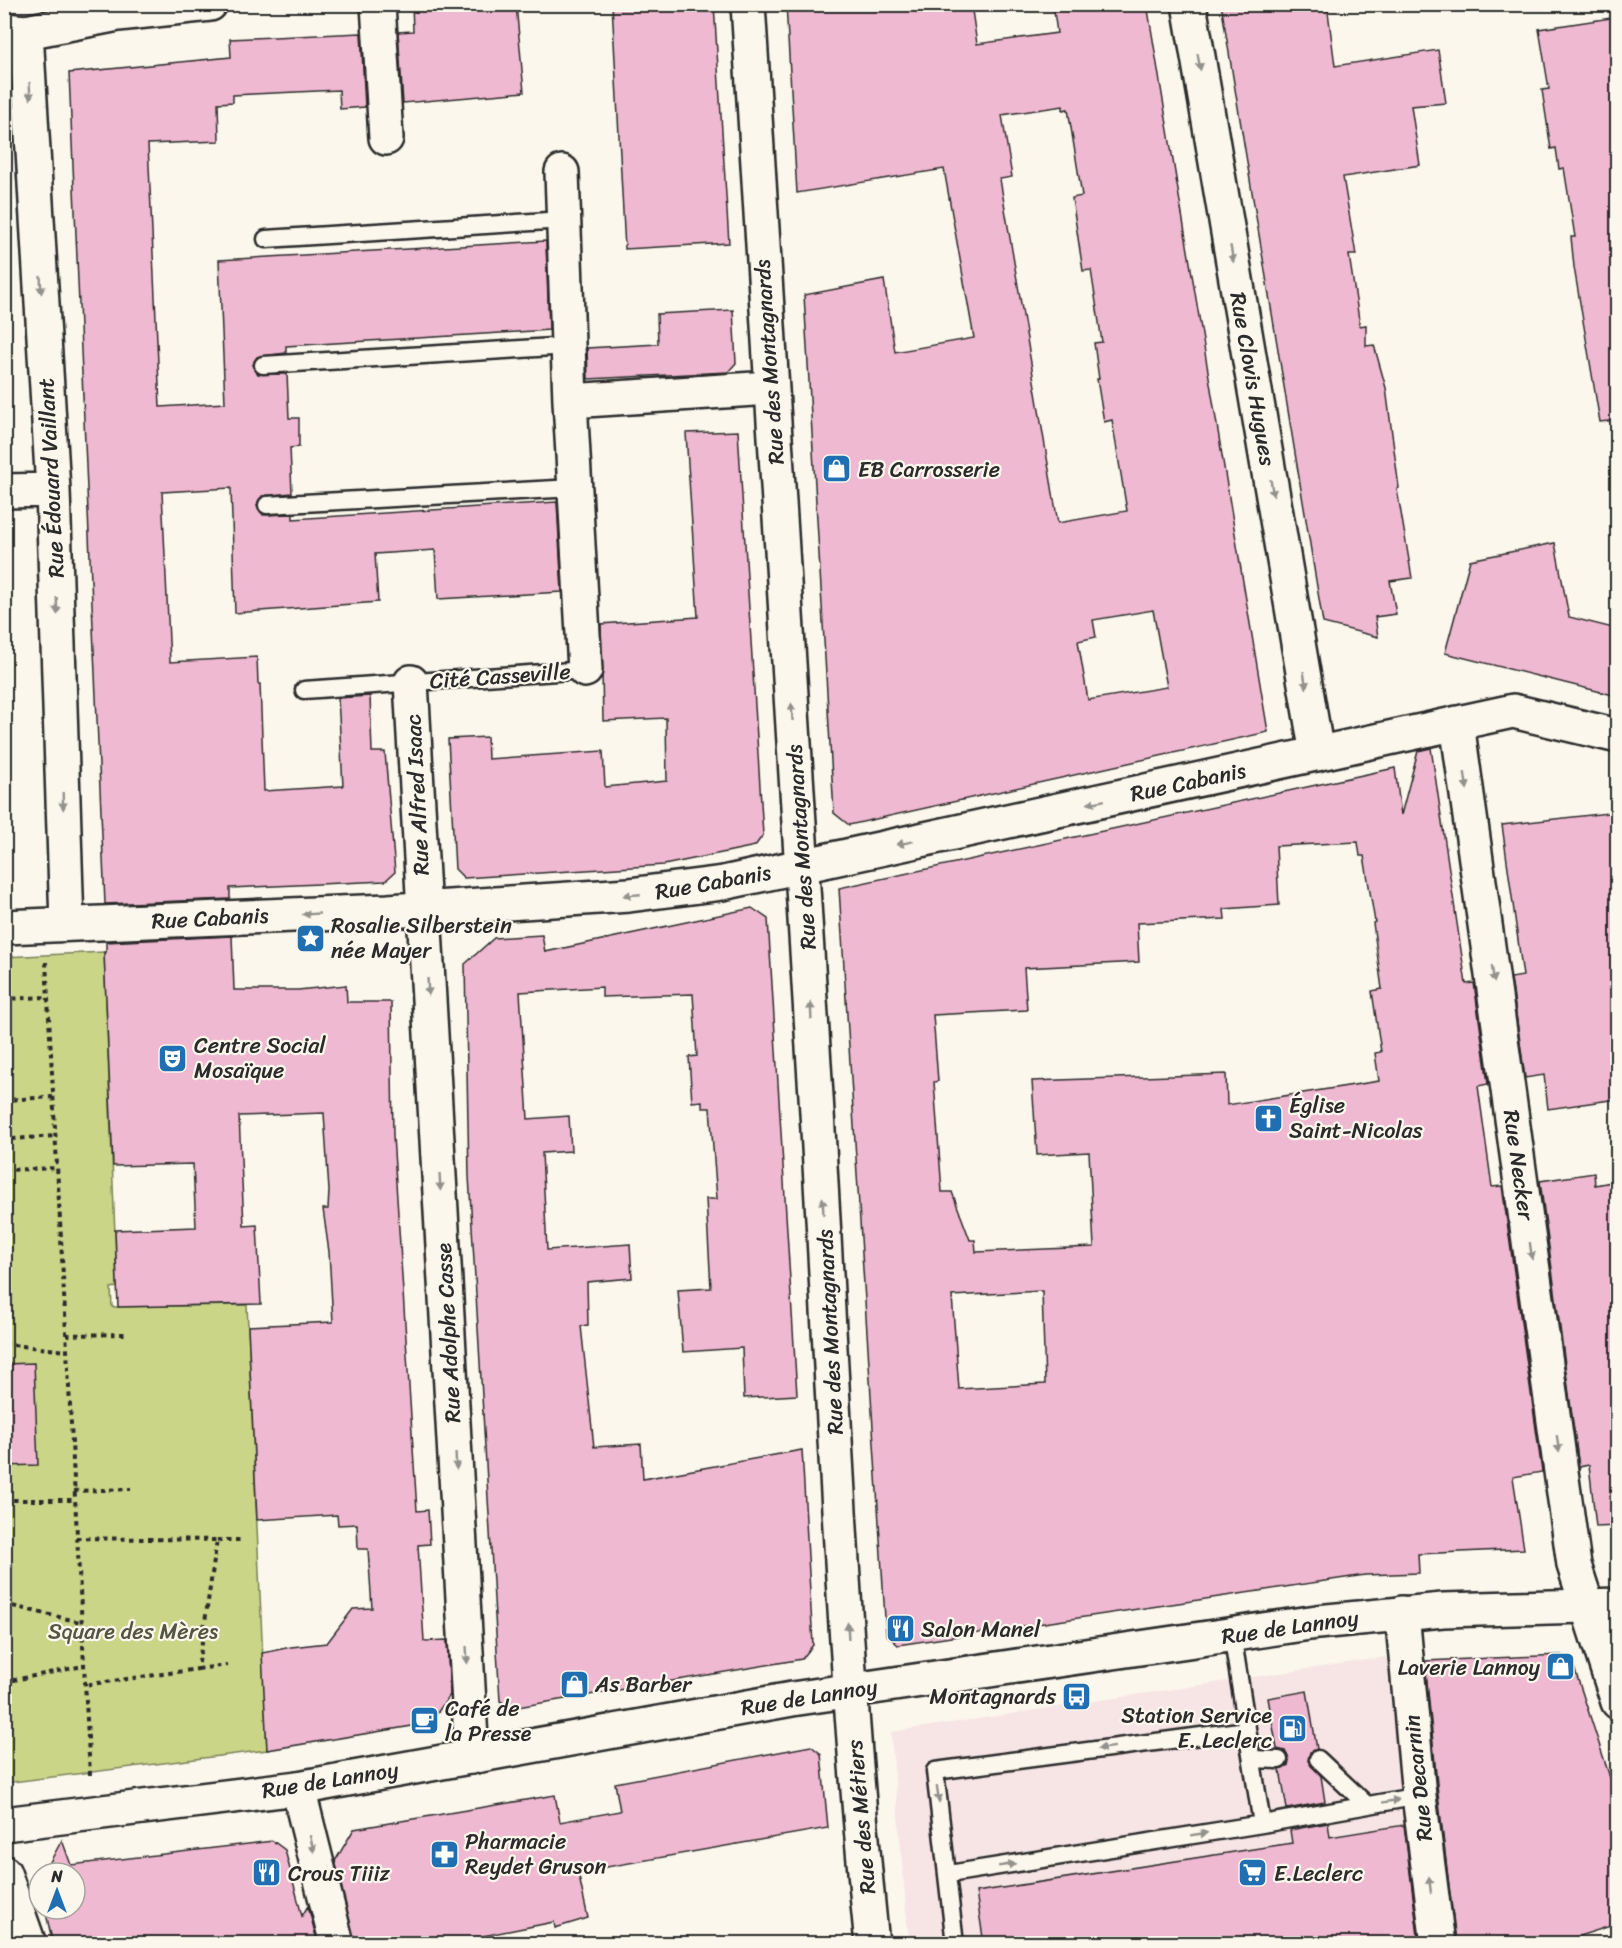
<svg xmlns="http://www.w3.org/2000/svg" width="1622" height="1948" viewBox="0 0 1622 1948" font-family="Sriracha,sans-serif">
<rect width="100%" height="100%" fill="#fbf7ec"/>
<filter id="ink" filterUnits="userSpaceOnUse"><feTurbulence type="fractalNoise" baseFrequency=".0167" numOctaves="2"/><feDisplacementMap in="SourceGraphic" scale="12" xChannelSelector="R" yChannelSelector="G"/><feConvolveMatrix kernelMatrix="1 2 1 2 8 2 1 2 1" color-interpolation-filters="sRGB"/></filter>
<g filter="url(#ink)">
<path fill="#f7e4e4" d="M1386,1657l33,286h-510l-18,-211z"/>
<path fill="#cad588" stroke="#7a805a" stroke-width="1.5" d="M104,952l13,335 -6,1 1,19 135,-2 20,445 -262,33v-826z"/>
<path fill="#efb9d1" stroke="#2b2b2b" stroke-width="1.5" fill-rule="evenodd" d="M412,4h104l8,88 -121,11 -5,-71 15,-1z
M612,4h102l15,239 -104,6z
M786,4h185l6,40 80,-11 -4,-29h94l121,728 -419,93 -15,-12 -30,-518 80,-15 11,72 79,-14 -30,-169 -147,24zM1063,106v4l5,-1 14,87 -10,2 11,73 8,-1 11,72 -8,1 5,36h-2l7,43 8,-2 15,91 -69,12 -58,-344 12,-2 -10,-62zM1153,610l14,77 -79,13 -10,-59 18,-4 -3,-17z
M1221,4h106l8,62 103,-16 8,53 -35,3 9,59 -77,12 13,78h-7l11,71 6,-1v21l8,-1 12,43 13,100 -2,1 15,89 -22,3 6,33 -21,3 3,20 -55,-14z
M1617,17v403l-17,2 -26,-155 -3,-30h4l-11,-69 -5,1 -3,-21 -5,1 -9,-59 7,-1 -10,-60z
M361,33l4,74 -25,2 -1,-19 -106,5v7l-15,1 1,38 -71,3 12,263 65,-4 -6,-143 327,-19 3,89 -263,16v7l-29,4 -4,8 5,9h29l2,44h10v29l-9,1 2,45 -30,3 -5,9 6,10 30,-1v5l264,-17 5,90 -124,7 -3,-49 -60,4 3,48 -143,11 -4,-125 -69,4 8,170 87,-5 1,27h2l4,107 79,-5 -5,-88 32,-2 2,56h13l10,120 -10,9 -155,7v11l-125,5 -36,-831 162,-16 -1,-18z
M733,310l3,53 -8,9 -140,7 -1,-31 71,-4 -1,-30z
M738,431l25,404 -8,11 -91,19 -200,13 -9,-9 -7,-130 39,-2 1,22 115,-8 2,36 62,-6 -1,-63 -63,3 -2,-97 97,-7 -12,-184z
M1555,543l14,74 48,12v67l-172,-43 25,-93z
M1431,748l35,236 8,-1 14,101 -10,2 14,101 10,-1 40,286 -29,5 11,72 -106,5 1,19 -54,2 -467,70 -12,-11 -47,-746 556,-120 6,47 17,-64zM1358,842l2,14h4l11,66 -2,1 9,66 -10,2 9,61 -6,1 4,28 -152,24 -1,-31 -194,7 5,74 52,-3 5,95 -118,5 -1,-12h-5l-18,-48h-10l-8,-110 4,-1 -5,-66 94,-5 -3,-42 115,-6 -2,-39 88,-4 -1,-10 55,-4 -3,-59zM1042,1291l3,93 -86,5 -7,-93z
M1617,812v287l-69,10 -4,-34 -19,3 -14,-100 12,-2 -21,-151z
M752,908l16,11 29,476 -53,3 -2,-50 -59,4 -5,-62 33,-2 -5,-89h11l-7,-91h-8v-7l-10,1 -3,-45 8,-1 -4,-62 -91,3v-10l-82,5 8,127 41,-3 2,35 -29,2 5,97 83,-6 2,34 -45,4 1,43 -7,1 13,121 47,-3 2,35 159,-29 11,195 -11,14 -290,49 -12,-7 -31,-525 -4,-212 29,-26 48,-3 3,17z
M232,936l2,54h64l48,-5 1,17h44l2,134 24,375 11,-1 2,34 -12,1 6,96 23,-1 3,55 -20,28 -163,27 -5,-97 29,-6 36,-4 26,-34 19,-1 -4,-59h-10l-1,-25 -19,1 -1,-10 -80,5 -9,-194 85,-4 -4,-70 -6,-43h5l1,-18 -5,-78 -85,3 5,110 13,-1 4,79 -143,3 -3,-77 81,-3 -3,-63 -80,2 -9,-214h2v-10z
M1594,1173l1,12 22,-4v345l-21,1 -7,-62 -10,2 -39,-286z
M34,1363l4,102 -34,1v-102z
M1561,1655l11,6 45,138v125l-63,20h-98l-18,-150 -13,-133z
M1307,1691l10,58 -7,3 -2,9 13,15 4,26 -38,7 -7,-39 8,-4 1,-6 -4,-9 -8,-2 -9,-51z
M811,1746l10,8 7,74 -250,44 10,46 -33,10 -1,-6 -111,22h-54v-4l-34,4 -20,-83 19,-32 201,-34 5,27 60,-11 -5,-28z
M1328,1823l2,14 74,-12 15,119h-435l-8,-52 316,-49 -2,-13z
M62,1840l9,25 202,-24 12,9 17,66 6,-10 10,38h-265l-8,-35h30v-36h-31z"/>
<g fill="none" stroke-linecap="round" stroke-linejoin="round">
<defs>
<path id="lane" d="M266,239l297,-19
M263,365l305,-19
M267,505l307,-17
M304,690l281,-20
M1232,1634l17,107
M1252,1759l27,1
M1318,1759l49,46
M949,1874l313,-50 157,-28
M955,1944l-20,-173 312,-41 15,94"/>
<path id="street" d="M378,4l8,134
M748,4c21,364 47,728 68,1092 17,282 27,566 56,848
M1189,4l128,750
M4,30l22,2 92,-18 92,-10
M26,32l27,458 14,434
M562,172l8,229 15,269
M570,401l200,-13
M4,491l49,-1
M411,682l61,1075
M1457,723l117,842 44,137
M4,927l384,-16 241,-16 94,-12 790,-172 105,25
M1402,1613l17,183 19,148
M298,1788l39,156
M4,1873l25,71"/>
<path id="secondary" d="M4,1824l294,-36 494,-89 525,-77 126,-12 175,-5"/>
</defs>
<use href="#lane" stroke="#2b2b2b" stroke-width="21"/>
<use href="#street" stroke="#2b2b2b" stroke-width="38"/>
<use href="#secondary" stroke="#2b2b2b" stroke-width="38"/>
<path stroke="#2b2b2b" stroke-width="4" stroke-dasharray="4.5 4.5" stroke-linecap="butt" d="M46,962l44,813
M4,999l44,-2
M4,1100l49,-3
M12,1139l44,-3
M4,1170l53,-2
M66,1335l61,-1
M4,1344l62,7
M74,1491l57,-2
M4,1500h70
M76,1538l141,2 -19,129 -114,16
M217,1540h25
M4,1604l76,18
M198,1669l29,-4
M4,1682l79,-16"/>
<use href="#lane" stroke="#fbf7ec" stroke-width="16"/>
<use href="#street" stroke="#fbf7ec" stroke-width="33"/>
<use href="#secondary" stroke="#fbf7ec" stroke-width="33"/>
</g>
<defs><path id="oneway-solid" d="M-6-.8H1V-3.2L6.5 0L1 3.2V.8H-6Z" transform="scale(1.5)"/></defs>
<g fill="#93918c">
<use href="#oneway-solid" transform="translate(1199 62) rotate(80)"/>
<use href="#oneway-solid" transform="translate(30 91) rotate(87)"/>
<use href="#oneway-solid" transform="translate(1232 254) rotate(80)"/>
<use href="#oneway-solid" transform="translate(41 285) rotate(87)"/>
<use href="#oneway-solid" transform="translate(1272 488) rotate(80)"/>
<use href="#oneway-solid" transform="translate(57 606) rotate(88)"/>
<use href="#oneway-solid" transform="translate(1305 680) rotate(80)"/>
<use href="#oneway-solid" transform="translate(792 712) rotate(-94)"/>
<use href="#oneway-solid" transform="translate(1466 781) rotate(82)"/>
<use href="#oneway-solid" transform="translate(63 801) rotate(88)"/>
<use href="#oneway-solid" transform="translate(1096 802) rotate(168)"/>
<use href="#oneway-solid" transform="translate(905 843) rotate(168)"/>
<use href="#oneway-solid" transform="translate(632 895) rotate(175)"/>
<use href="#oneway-solid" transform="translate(311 914) rotate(177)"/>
<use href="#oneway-solid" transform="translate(1493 974) rotate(82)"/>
<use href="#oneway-solid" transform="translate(428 987) rotate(87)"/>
<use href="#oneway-solid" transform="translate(811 1011) rotate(-93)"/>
<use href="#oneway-solid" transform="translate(440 1182) rotate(87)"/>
<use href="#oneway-solid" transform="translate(823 1206) rotate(-93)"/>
<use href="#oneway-solid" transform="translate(1531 1251) rotate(82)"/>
<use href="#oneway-solid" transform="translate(1558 1444) rotate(82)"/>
<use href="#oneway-solid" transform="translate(456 1461) rotate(87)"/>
<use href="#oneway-solid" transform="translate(848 1631) rotate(-93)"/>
<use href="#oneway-solid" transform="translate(467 1655) rotate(87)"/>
<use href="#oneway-solid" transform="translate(1106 1748) rotate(173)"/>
<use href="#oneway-solid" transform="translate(938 1794) rotate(82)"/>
<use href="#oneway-solid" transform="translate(1391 1801) rotate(-10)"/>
<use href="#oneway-solid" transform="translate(1199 1834) rotate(-9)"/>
<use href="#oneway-solid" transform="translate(312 1844) rotate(76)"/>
<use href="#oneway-solid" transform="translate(1007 1865) rotate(-9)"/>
<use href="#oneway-solid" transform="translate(1430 1885) rotate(-97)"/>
</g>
</g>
<defs>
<symbol id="shop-square" viewBox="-11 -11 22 22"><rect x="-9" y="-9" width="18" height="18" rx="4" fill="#1f6fb2" stroke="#fbf7ec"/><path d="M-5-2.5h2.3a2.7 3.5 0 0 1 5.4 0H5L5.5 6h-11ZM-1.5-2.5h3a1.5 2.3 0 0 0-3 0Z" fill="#fff"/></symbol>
<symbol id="sight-square" viewBox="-11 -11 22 22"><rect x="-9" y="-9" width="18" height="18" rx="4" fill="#1f6fb2" stroke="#fbf7ec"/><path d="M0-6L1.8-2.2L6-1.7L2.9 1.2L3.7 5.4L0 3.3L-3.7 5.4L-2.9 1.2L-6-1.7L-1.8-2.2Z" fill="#fff"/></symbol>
<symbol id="theatre-square" viewBox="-11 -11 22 22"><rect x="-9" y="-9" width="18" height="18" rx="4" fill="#1f6fb2" stroke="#fbf7ec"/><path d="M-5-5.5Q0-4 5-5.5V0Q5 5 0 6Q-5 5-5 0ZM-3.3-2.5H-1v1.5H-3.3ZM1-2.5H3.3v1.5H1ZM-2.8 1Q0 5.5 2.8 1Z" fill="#fff"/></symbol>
<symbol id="church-square" viewBox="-11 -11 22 22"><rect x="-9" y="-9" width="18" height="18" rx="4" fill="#1f6fb2" stroke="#fbf7ec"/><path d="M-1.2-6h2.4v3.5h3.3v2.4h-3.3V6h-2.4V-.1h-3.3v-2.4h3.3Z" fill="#fff"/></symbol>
<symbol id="restaurant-square" viewBox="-11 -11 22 22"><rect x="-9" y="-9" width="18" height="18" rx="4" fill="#1f6fb2" stroke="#fbf7ec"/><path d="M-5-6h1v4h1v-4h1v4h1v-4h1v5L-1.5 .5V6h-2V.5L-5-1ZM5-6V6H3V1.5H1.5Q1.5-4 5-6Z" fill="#fff"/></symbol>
<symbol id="bus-square" viewBox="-11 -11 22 22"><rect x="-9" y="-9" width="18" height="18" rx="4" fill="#1f6fb2" stroke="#fbf7ec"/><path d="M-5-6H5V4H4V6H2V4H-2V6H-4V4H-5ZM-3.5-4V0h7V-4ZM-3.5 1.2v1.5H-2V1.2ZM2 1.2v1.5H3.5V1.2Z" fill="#fff"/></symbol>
<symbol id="cafe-square" viewBox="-11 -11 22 22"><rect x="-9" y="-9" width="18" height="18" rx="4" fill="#1f6fb2" stroke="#fbf7ec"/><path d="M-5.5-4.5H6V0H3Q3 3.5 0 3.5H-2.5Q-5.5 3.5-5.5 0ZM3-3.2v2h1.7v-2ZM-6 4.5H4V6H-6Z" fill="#fff"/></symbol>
<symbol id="fuel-square" viewBox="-11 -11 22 22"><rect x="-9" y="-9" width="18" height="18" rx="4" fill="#1f6fb2" stroke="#fbf7ec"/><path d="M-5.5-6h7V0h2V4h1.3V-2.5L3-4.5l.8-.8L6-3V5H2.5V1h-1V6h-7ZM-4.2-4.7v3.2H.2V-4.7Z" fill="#fff"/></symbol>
<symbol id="pharmacy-square" viewBox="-11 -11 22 22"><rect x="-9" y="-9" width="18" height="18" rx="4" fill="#1f6fb2" stroke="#fbf7ec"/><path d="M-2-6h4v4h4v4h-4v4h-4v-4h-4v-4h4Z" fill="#fff"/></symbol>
<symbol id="supermarket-square" viewBox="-11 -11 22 22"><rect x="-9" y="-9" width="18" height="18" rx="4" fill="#1f6fb2" stroke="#fbf7ec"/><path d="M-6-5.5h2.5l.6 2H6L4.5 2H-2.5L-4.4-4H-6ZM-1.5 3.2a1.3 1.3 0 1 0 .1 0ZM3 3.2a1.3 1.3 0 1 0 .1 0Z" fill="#fff"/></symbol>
</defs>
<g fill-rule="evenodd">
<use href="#shop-square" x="820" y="452" width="33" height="33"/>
<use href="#sight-square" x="294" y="922" width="33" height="33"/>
<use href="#theatre-square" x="156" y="1042" width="33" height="33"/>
<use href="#church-square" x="1252" y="1102" width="33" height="33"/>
<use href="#restaurant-square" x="884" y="1612" width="33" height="33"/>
<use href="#shop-square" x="1544" y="1650" width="33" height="33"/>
<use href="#shop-square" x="558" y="1668" width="33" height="33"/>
<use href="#bus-square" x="1060" y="1680" width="33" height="33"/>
<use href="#cafe-square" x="408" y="1704" width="33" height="33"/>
<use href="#fuel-square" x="1276" y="1712" width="33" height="33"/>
<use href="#pharmacy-square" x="428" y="1838" width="33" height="33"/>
<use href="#restaurant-square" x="250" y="1856" width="33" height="33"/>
<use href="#supermarket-square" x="1236" y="1856" width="33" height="33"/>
</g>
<g text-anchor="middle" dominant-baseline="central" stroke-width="4.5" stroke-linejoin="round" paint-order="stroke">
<g font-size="22" fill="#2b2b2b" stroke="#fbf7ec">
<text transform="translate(769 362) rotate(-94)">Rue des Montagnards</text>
<text transform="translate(1253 379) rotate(80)">Rue Clovis Hugues</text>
<text transform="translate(51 478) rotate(-93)">Rue Édouard Vaillant</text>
<text transform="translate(500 676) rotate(-4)">Cité Casseville</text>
<text transform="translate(1188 782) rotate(-12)">Rue Cabanis</text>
<text transform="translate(417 795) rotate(-93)">Rue Alfred Isaac</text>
<text transform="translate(801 847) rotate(-94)">Rue des Montagnards</text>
<text transform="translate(713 882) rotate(-10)">Rue Cabanis</text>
<text transform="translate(210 918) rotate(-3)">Rue Cabanis</text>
<text transform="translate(1519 1165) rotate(82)">Rue Necker</text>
<text transform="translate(830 1332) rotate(-93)">Rue des Montagnards</text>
<text transform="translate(448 1333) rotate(-93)">Rue Adolphe Casse</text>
<text transform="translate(1290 1627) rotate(-8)">Rue de Lannoy</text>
<text transform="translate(809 1697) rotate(-9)">Rue de Lannoy</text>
<text transform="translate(1418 1778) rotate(-96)">Rue Decarnin</text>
<text transform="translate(330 1780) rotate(-9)">Rue de Lannoy</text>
<text transform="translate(861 1817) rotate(-95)">Rue des Métiers</text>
</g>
<g font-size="22" fill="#2b2b2b" stroke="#fbf7ec" text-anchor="start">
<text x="858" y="469">EB Carrosserie</text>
<text x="331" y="925">Rosalie Silberstein<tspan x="331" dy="25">née Mayer</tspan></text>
<text x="194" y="1045">Centre Social<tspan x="194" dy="25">Mosaïque</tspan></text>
<text x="1289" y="1105">Église<tspan x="1289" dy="25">Saint-Nicolas</tspan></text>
<text x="921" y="1629">Salon Manel</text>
<text x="1540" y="1667" text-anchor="end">Laverie Lannoy</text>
<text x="595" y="1684">As Barber</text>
<text x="1056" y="1696" text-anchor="end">Montagnards</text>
<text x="445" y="1708">Café de<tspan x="445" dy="25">la Presse</tspan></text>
<text x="1272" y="1715" text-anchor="end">Station Service<tspan x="1272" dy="25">E. Leclerc</tspan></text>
<text x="465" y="1841">Pharmacie<tspan x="465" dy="25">Reydet Gruson</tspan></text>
<text x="288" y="1873">Crous Tiiiz</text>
<text x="1274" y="1873">E.Leclerc</text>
</g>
<g font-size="22" fill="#535642" stroke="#fbf7ec">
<text x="133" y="1631">Square des Mères</text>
</g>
</g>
<rect width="1622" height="1948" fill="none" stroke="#fbf7ec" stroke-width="24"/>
<rect x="12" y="12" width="1598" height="1924" fill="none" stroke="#2b2b2b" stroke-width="2" filter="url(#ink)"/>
<g transform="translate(57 1891)"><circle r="28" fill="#fbf7ec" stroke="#a8a59f" stroke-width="1.5"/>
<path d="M0-4.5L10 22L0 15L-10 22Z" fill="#1f6fb2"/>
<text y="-9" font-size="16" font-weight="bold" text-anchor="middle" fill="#2b2b2b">N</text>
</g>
</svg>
